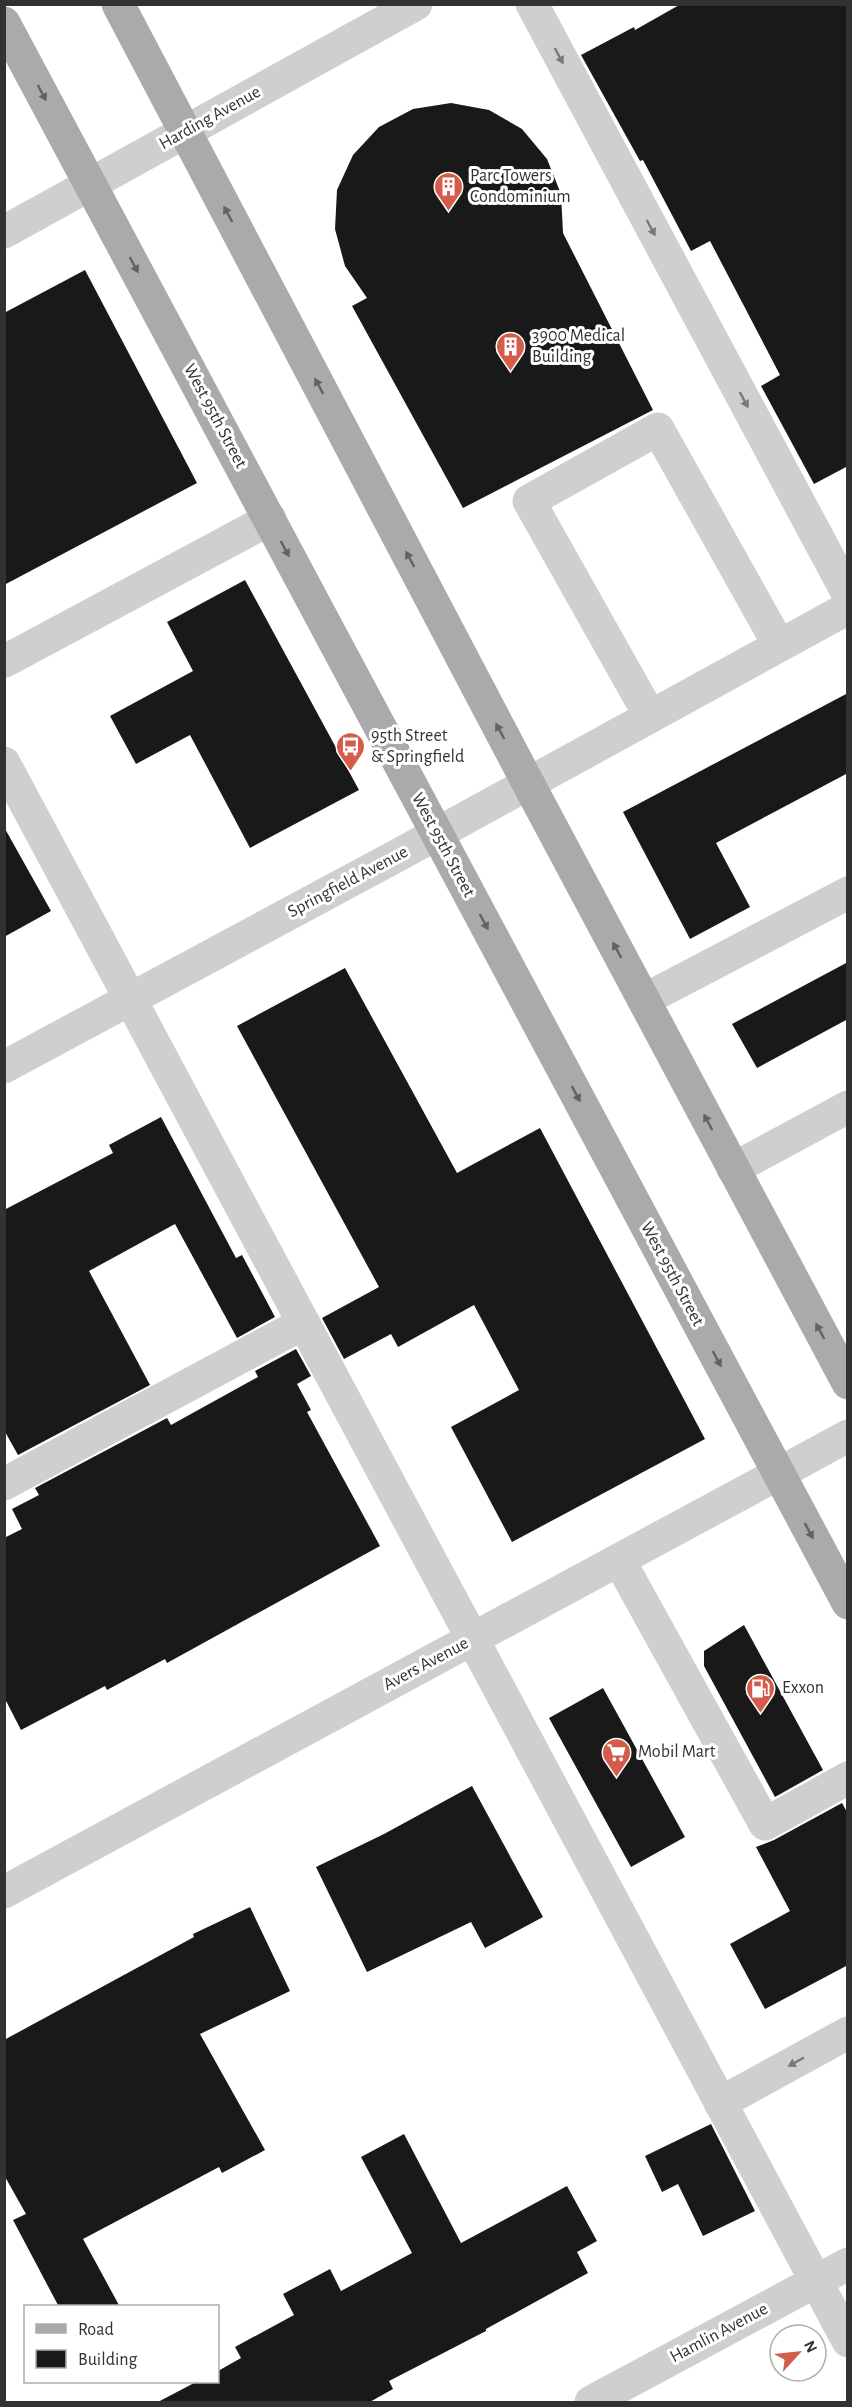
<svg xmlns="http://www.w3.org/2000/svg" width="852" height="2407" viewBox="0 0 852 2407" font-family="'Alegreya Sans',sans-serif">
<rect width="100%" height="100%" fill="#fff"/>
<path fill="#191919" d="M681,4h167v462l-34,18 -53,-98 19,-11 -70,-134 -19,10 -48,-91 -3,1 -59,-106 53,-28 1,3z
M451,103l38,7 33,19 25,30 14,35 2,39 90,177 -190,98 -111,-202 15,-8 -22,-32 -10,-37 2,-39 16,-35 26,-28 34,-18z
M85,270l112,213 -193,102v-272z
M245,580l114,210 -109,58 -60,-113 -54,29 -26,-48 83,-45 -26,-49z
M848,693v80l-132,70 34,64 -60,32 -67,-127z
M4,827l47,84 -47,26z
M848,962v57l-91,49 -25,-44z
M345,968l112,205 83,-45 165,311 -193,103 -61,-115 68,-37 -45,-85 -76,42 -7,-13 -47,25 -22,-41 57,-31 -142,-261z
M161,1117l75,141 6,-3 33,62 -38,21 -62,-114 -86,47 61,114 -132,70 -14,-25v-220l109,-57 -4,-8z
M296,1349l15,27 -14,8 14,26 -4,2 73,134 -213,117 -2,-4 -58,31 -2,-4 -84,44 -17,-33v-159l18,-9 -10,-20 27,-14 -4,-7 132,-70 4,7 87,-48 -3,-6z
M744,1625l79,145 -48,27 -71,-131v-15z
M603,1688l82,149 -54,30 -82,-149z
M472,1786l71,131 -58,31 -14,-26 -104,50 -51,-105 68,-33z
M842,1803l6,11v151l-83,44 -35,-65 60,-33 -34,-64 18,-7z
M250,1907l40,84 -90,43 65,116 -43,23 -3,-6 -136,72 37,68h-61l-46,-87 13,-6 -22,-39v-135l190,-103 -1,-3z
M711,2124l44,87 -52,25 -25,-52 -16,8 -17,-36z
M404,2134l57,109 106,-57 30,55 -20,11 11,21 -102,56v2l-97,50 4,8 -25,14h-212l40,-21h22v-11l23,-13 -6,-11 59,-32 -11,-21 47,-25 11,22 71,-38 -51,-96z"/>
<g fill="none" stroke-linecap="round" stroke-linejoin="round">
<path stroke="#cfcfcf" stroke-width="33" d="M532,4l316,590
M4,232l412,-228
M5,661l265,-142
M650,716l-121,-215 129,-72 121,216
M4,763l844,1578
M644,1000l204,-107
M4,1067l396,-213 448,-246
M733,1169l115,-62
M4,1484l300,-161
M619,1560l146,264 83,-46
M4,1892l844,-456
M720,2103l128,-70
M591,2402l257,-138"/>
<path stroke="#aaa" stroke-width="33" d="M118,4l410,779 320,600
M4,23l844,1580"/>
</g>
<defs><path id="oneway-solid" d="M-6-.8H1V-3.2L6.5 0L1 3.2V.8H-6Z" transform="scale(1.5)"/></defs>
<g fill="#797979">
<use href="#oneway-solid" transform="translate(559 56) rotate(62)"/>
<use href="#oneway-solid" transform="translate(651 228) rotate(62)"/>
<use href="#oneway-solid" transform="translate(744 400) rotate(62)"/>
<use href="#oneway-solid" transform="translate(796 2062) rotate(151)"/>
</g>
<g fill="#626262">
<use href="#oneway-solid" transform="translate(42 93) rotate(62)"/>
<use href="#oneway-solid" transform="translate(228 214) rotate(-118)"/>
<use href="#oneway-solid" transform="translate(134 265) rotate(62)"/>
<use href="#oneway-solid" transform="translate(319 386) rotate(-118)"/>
<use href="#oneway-solid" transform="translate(285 549) rotate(62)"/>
<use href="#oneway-solid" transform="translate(410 559) rotate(-118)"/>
<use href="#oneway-solid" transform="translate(500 731) rotate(-118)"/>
<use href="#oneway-solid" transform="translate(484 922) rotate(62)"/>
<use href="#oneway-solid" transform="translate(617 950) rotate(-118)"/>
<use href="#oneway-solid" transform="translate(576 1094) rotate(62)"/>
<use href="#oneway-solid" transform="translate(708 1122) rotate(-118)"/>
<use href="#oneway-solid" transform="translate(820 1331) rotate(-118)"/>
<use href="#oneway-solid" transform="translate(717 1359) rotate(62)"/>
<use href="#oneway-solid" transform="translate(809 1531) rotate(62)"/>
</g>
<defs>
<symbol id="building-pin" viewBox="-11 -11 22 30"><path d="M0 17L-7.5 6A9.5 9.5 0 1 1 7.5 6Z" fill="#d35c4b" stroke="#fff"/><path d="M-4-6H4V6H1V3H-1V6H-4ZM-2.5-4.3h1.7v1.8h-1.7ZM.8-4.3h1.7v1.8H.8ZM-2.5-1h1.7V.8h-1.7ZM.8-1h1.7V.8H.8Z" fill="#fff"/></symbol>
<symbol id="bus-pin" viewBox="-11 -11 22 30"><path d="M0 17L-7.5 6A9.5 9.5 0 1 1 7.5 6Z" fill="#d35c4b" stroke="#fff"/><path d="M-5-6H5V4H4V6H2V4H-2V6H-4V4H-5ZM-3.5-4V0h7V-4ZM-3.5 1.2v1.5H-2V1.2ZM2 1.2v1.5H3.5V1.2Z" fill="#fff"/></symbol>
<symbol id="fuel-pin" viewBox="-11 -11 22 30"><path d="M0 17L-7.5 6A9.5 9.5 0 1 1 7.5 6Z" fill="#d35c4b" stroke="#fff"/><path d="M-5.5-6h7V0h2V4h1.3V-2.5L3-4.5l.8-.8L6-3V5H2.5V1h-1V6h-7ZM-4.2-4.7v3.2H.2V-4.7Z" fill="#fff"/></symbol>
<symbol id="supermarket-pin" viewBox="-11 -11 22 30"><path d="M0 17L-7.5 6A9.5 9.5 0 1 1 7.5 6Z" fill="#d35c4b" stroke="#fff"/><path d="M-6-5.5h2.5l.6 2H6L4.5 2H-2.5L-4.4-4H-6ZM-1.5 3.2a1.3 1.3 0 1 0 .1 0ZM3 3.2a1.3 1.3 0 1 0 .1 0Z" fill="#fff"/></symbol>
</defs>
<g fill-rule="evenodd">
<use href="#building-pin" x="432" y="170" width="33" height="45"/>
<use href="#building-pin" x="494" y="330" width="33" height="45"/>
<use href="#bus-pin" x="334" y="730" width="33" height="45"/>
<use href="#fuel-pin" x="744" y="1672" width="33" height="45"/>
<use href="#supermarket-pin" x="600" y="1736" width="33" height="45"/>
</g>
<g text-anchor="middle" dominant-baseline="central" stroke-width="6" stroke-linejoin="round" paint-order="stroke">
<g font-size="18" fill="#323232" stroke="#fff">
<text transform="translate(210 118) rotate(-29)">Harding Avenue</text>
<text transform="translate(215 416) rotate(62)">West 95th Street</text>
<text transform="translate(443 845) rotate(62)">West 95th Street</text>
<text transform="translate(348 882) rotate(-28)">Springfield Avenue</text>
<text transform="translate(672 1274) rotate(62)">West 95th Street</text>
<text transform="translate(426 1664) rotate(-28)">Avers Avenue</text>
<text transform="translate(719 2333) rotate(-28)">Hamlin Avenue</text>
</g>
<g font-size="18" fill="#323232" stroke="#fff" text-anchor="start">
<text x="470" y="176">Parc Towers<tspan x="470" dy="21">Condominium</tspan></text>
<text x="532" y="336">3900 Medical<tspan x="532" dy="21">Building</tspan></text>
<text x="371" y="736">95th Street<tspan x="371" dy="21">&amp; Springfield</tspan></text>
<text x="782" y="1688">Exxon</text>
<text x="638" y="1752">Mobil Mart</text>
</g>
</g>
<rect width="852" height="2407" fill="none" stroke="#323232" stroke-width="12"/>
<rect x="24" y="2305" width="195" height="78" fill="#ffffff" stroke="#adadad" stroke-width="1.5"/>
<rect x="36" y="2324" width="30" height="9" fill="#aaaaaa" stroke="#adadad" stroke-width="1.5"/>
<text x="78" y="2335" font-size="18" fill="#323232">Road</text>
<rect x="36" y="2350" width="30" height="18" fill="#191919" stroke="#adadad" stroke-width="1.5"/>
<text x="78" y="2365" font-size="18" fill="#323232">Building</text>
<g transform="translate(798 2353) rotate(63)"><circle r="28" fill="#ffffff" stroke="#adadad" stroke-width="1.5"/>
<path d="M0-4.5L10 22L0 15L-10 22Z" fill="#d35c4b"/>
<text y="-9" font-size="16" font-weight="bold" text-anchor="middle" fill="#323232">N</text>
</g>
</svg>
